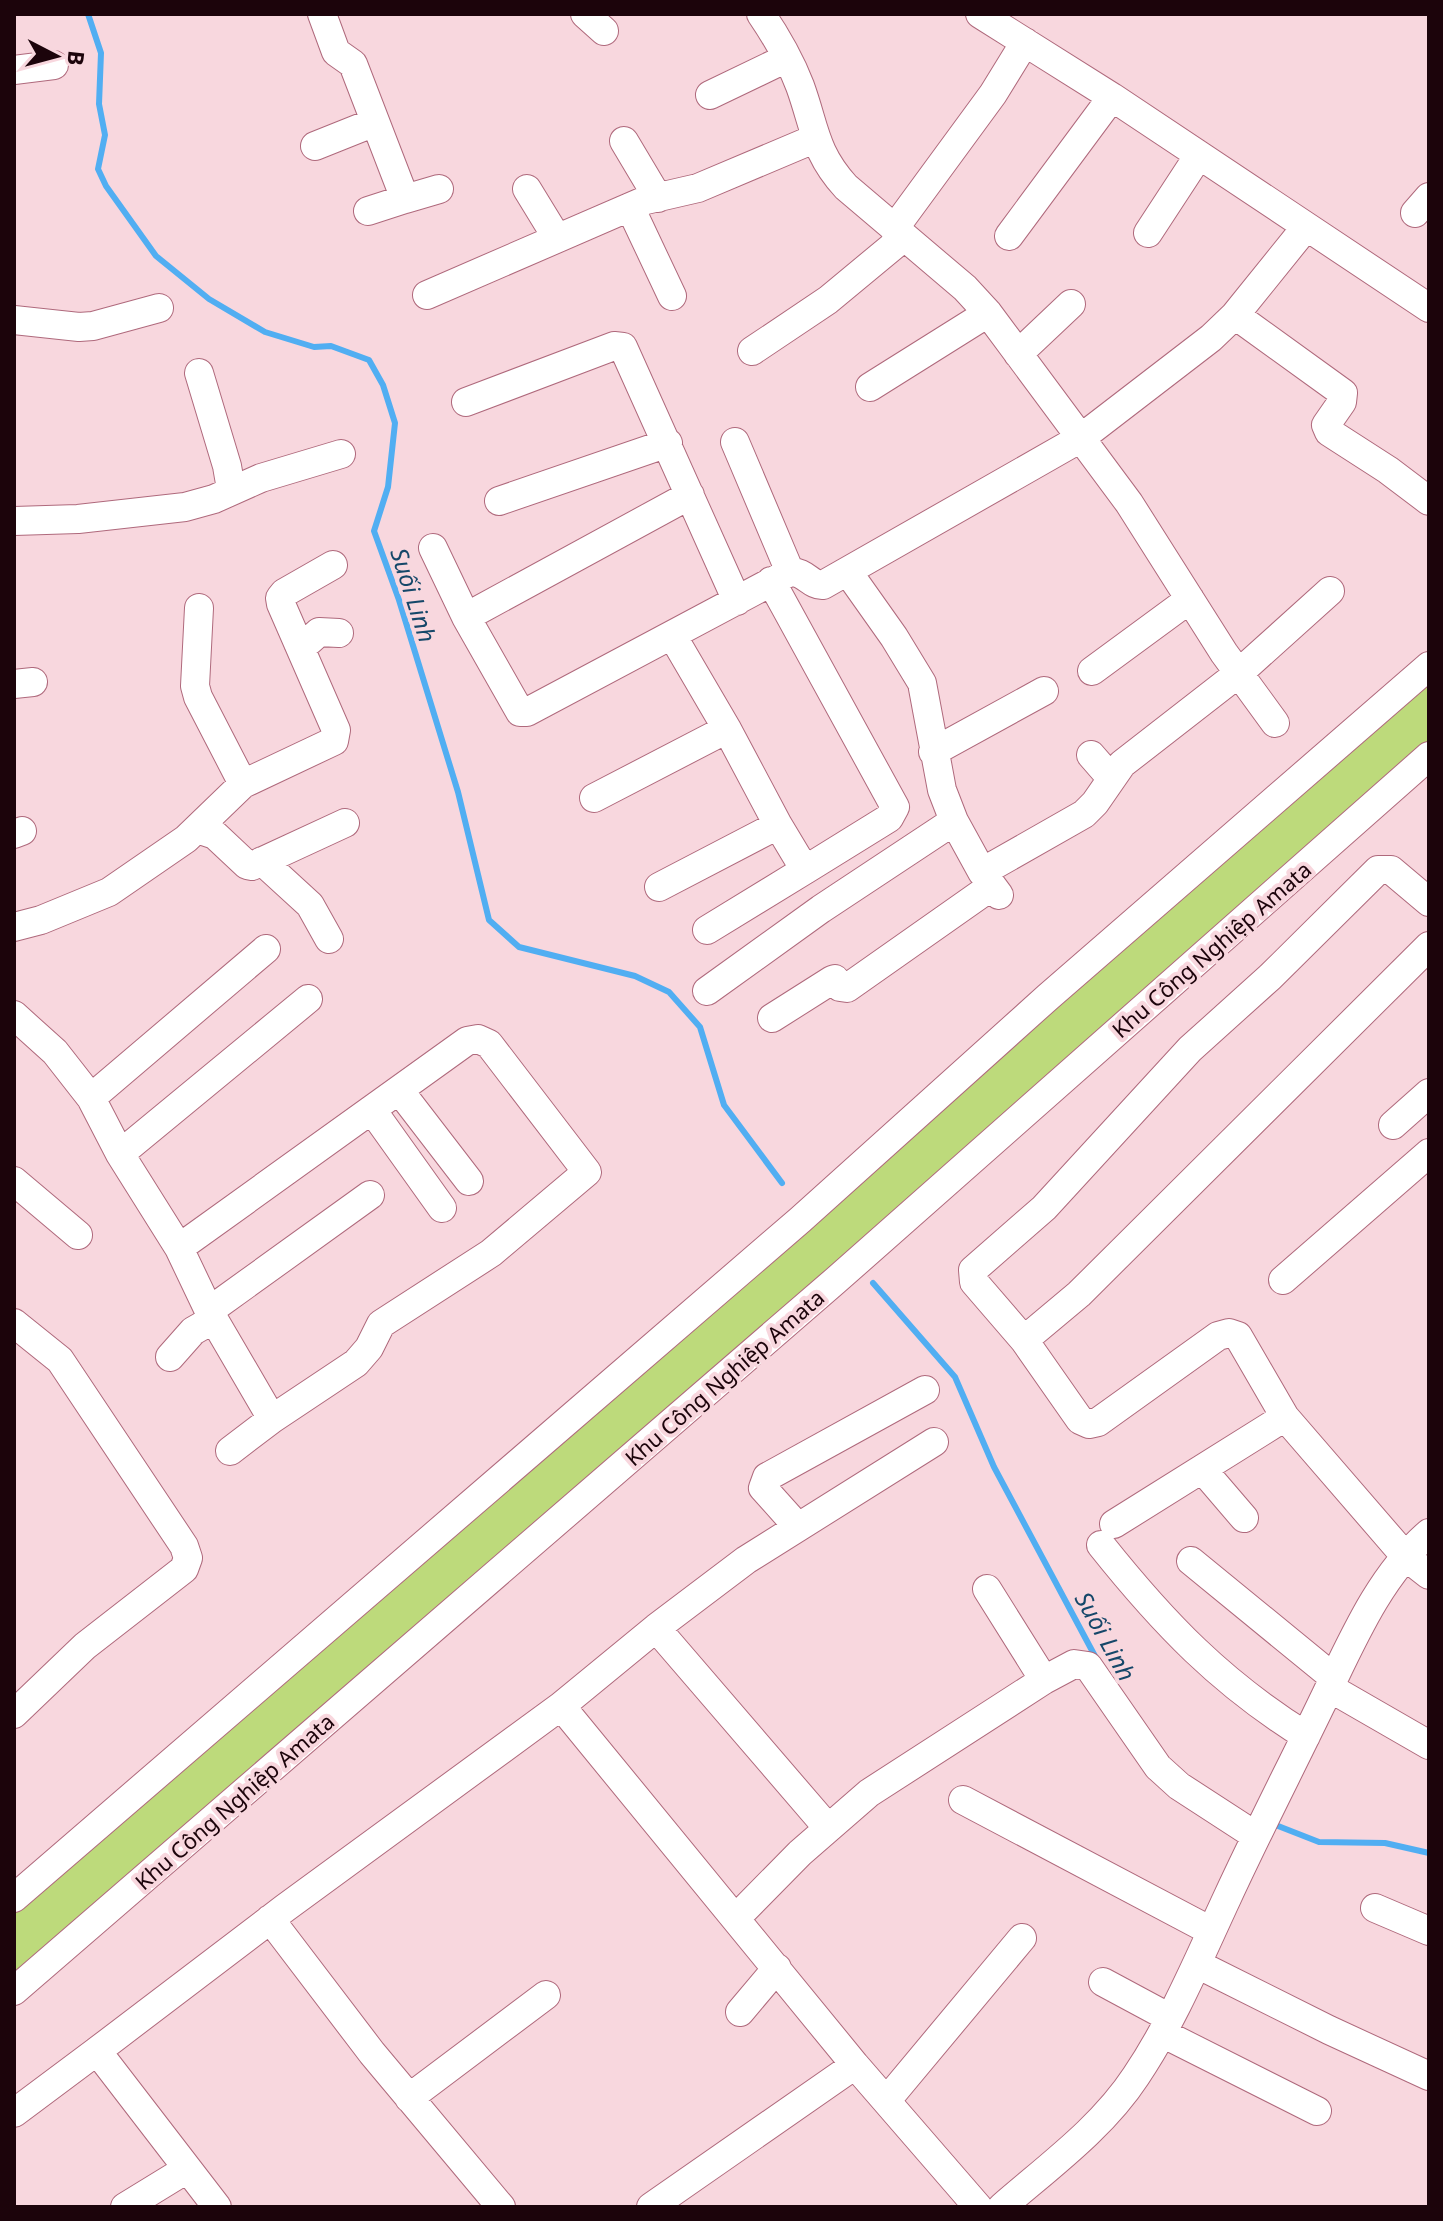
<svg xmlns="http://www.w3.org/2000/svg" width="1443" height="2221" viewBox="0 0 1443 2221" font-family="'Noto Sans',sans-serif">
<rect width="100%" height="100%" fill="#f8d7de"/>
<path fill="#bdda7b" d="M1429,680v62l-575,507 -840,728v-65l568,-489z"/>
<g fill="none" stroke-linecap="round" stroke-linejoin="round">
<path stroke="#51aef2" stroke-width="6" d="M88,14l13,39 -2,51 6,31 -7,34 8,17 50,70 53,43 56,33 49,15 17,-1 38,14 14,25 12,38 -7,64 -14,44 25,69 59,192 31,128 30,27 116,29 34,16 31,35 24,78 58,78
M873,1283l82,94 39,90 102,191
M1273,1824l46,18 66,1 44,10"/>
<defs>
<path id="minor" d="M322,14l14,38 17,12 52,135 34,-10
M585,14l19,17
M761,14c15,22 29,46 39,72 15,41 14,66 46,101l119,101 23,25 141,190 95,150 51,70
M980,14l132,83 317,211
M14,70l40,-5
M710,95l77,-37
M624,141l34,57
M315,146l60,-24
M527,189l30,49
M630,207l42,89
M368,211l37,-12
M1415,213l14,-16
M894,229l99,-135 32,-52
M1148,233l51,-78
M1009,236l103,-139
M427,295l219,-95 52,-12 116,-49
M1235,315l108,78 -1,9 -16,23 3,7 59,38 41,31
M14,320l65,7 14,-1 66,-18
M752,351l76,-51 76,-63
M1018,354l53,-50
M199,373l28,93 4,23
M870,387l118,-74
M466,402l148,-56 9,1 114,254
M735,442l55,130
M499,501l169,-58
M14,521l64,-2 107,-12 29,-8 47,-21 80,-24
M433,548l33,69 54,95h7l263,-140c15,-1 21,14 33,13l258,-147 130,-100 24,-23 71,-88
M848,572l46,65 28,46 20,107 12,31 28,51 17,23
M771,581l124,226 -6,11 -84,52 -27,-45
M199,608l-4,78 3,11 45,87
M466,617l224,-122
M298,643l11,-2 10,-9 20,1
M1092,671l98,-72
M14,684l19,-2
M933,752l111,-61
M1091,755l20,23
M594,798l133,-69
M197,829l18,6 32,30 5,1 93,-43
M14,834l8,-3
M262,861l48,44 19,34
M982,872l102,-58 11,-11 27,-39 117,-91 91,-82
M659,887l119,-62 -51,-96 -55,-94
M1429,902l-38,-32h-13l-108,107 -80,72 -146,159 -71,62 1,12 50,58 56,80 9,4 9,-2 120,-86 11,-3 9,3 47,81 121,140 23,18
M14,927l27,-7 68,-28 77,-53 57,-55 91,-43 2,-11 -55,-126 -1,-6 4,-5 49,-28
M707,930l98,-60
M707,991l114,-82 133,-88
M14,1015l41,37 36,46 29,56 59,94 30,63 63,108
M772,1018l60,-38 3,-1 5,8 7,1 145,-102
M399,1090l70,91
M91,1098l175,-149
M372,1110l70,98
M1393,1125l36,-32
M120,1154l188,-155
M14,1181l64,54
M179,1248l288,-207 11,-2 11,5 98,128 -96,81 -110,71 -12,24 -13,15 -84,56 -42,32
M1283,1280l146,-127
M209,1311l161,-116
M14,1323l46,37 124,186 4,12 -4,11 -99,77 -71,68
M1024,1340l55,-46 350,-348
M170,1357l23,-26 21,-12
M1202,1469l42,49
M1114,1524l171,-107
M798,1527l-35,-39 4,-11 158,-87
M1101,1545c63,79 120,138 205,191
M1191,1561l143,117
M987,1589l57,91
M656,1628l172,200
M1330,1688l99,57
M561,1706l294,359 123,142
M963,1800l248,131
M14,1898l786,-678 248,-223 381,-331
M1375,1908l54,23
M736,1918l64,-65 69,-60 175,-113 30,-16 14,2 70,101 21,19 77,50
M270,1919l102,134 129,154
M1197,1964l132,66 100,46
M1103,1982l67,36
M14,1991l821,-710 594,-525
M740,2012l37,-44
M1162,2033l155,78
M409,2098l137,-103
M887,2100l135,-162
M14,2113l83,-62
M125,2207l62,-38
M217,2207l-120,-156 188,-143 276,-202 95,-78 90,-68 188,-118
M651,2207l204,-142
M1002,2207c46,-40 100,-79 134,-131 37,-55 63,-118 91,-178 30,-65 62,-127 93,-191 30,-61 57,-129 109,-174"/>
</defs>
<use href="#minor" stroke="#af697c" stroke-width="30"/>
<use href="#minor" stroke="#fff" stroke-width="28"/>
</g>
<g text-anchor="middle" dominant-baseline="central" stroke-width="8" stroke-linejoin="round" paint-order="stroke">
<g font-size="22" fill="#1c040b" stroke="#f8d7de">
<text transform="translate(1211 949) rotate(-41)">Khu Công Nghiệp Amata</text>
<text transform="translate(724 1377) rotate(-41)">Khu Công Nghiệp Amata</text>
<text transform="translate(234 1801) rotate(-41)">Khu Công Nghiệp Amata</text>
</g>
<g font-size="24" font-style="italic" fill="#154769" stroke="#f8d7de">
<text transform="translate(414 595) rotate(72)">Suối Linh</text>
<text transform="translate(1106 1636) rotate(61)">Suối Linh</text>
</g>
</g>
<rect width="1443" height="2221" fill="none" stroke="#1c040b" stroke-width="32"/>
<g transform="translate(56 56) rotate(96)" stroke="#f8d7de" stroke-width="6" paint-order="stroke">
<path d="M0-6L14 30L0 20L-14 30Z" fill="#1c040b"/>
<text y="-12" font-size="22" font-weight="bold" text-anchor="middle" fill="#1c040b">B</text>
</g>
</svg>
